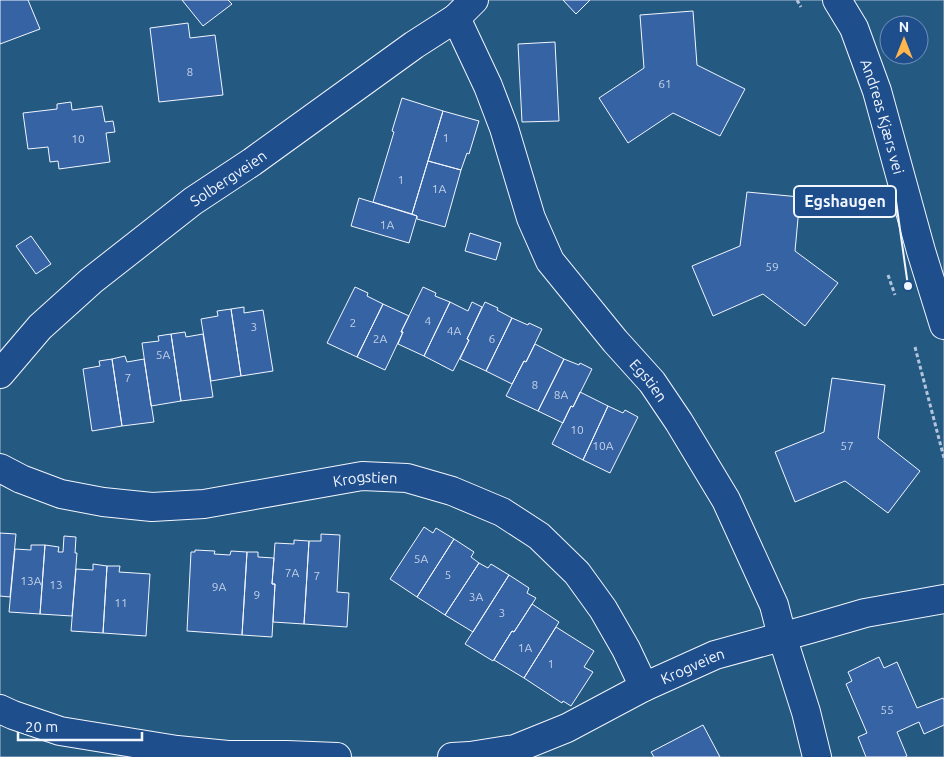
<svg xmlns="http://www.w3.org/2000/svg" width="944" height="757" viewBox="0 0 944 757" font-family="Ubuntu,sans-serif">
<rect width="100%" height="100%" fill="#1f4e8c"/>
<path fill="#245a82" stroke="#a8bbd7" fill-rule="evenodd" d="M0,0h944v757h-944zM889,25h30v30h-30z"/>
<path fill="#3563a3" stroke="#f2f6ff" d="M0,0h28l12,29 -40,15z
M182,0h46l4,4 -29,22z
M563,0h27l-14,14z
M693,11l4,54 48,24 -25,47 -47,-23 -45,30 -29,-45 45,-30 -4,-53z
M188,23l2,15 25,-3 8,60 -64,7 -9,-74z
M555,42l4,79 -37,1 -4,-78z
M402,98l41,13 -31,103 -39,-12 21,-70 -2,-1z
M71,102l1,8 30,-4 3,16 8,-1 2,11 -9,1 4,29 -51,7 -1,-8 -8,1 -2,-15 -20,2 -5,-36 34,-4v-5z
M443,111l36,10 -10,33 -2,-1 -6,17 -33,-9z
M428,161l33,9 -16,57 -28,-8v-3l-5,-2z
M747,192l53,5 -5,54 43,32 -33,43 -42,-32 -50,22 -21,-50 48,-20z
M359,198l58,18 -8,27 -58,-17z
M470,233l31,10 -5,17 -31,-9z
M31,236l20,28 -15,10 -20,-28z
M355,287l13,6 -1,3 16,8 -26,53 -30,-14z
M423,287l13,6 -1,3 15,6 -26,54 -26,-12 5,-12h-2z
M450,302l18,9 4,-9 10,5 -15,32 2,1 -16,31 -29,-15z
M485,302l13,6 -1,2 15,8 -26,53 -26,-12 9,-19 -2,-1z
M383,304l26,12 -8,16h2l-18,38 -28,-13z
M244,307v6l19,-3 10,61 -32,5 -10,-67z
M231,309l10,67 -30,5 -10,-62 17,-3 -1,-5z
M512,318l16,7 1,-2 13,6 -16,33 -2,-1 -12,23 -26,-13z
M185,332l1,5 17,-3 10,63 -32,4 -10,-67z
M171,334l10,67 -30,5 -9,-63 17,-2 -1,-5z
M535,344l29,15 -26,52 -32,-15 18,-35 2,1z
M125,356l2,6 17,-3 10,63 -32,4 -10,-67z
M112,359l10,67 -30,5 -9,-62 17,-3 -1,-5z
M564,359l15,6 1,-2 12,6 -19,38 -2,-1 -8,17 -25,-12z
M832,378l53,7 -7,53 42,33 -32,42 -43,-32 -50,21 -20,-50 49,-20z
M580,392l28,14 -25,54 -31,-16 19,-38 2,1z
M608,406l15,7 2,-3 13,7 -28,56 -27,-13z
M424,527l9,6 3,-5 18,11 -37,58 -27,-18z
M0,533l16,1 -6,63 -10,-1z
M321,534l19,1 -3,57 12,1 -2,34 -43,-3 5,-83h12z
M64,536l12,1 -1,16h2l-5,63 -32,-2 5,-69 14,2 -1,5h5z
M454,539l20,13 -3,5 8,6 -34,52 -28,-18z
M294,540l15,1 -5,83 -31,-2 2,-38h-3l3,-41 19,1z
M31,545h14l-5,69 -31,-2 6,-63 16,1z
M195,550l20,1 -1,3 16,1 1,-4 16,1 -5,83 -55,-4 4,-79h4z
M247,552h11v5l16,1 -2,26h3l-3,53 -30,-2z
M479,563l9,5 3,-4 18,11 -36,57 -28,-17z
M93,564l14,2 -4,67 -32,-2 5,-62 17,1z
M107,566h13l-1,6 31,2 -4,62 -43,-3z
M509,575l20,13 -2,5 9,5 -22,34 -2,-1 -19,30 -28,-17z
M532,604l27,18 -35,56 -30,-18 18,-29 2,1z
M556,627l38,24 -10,16 9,5 -22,34 -8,-5 -1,2 -38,-25z
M879,657l5,11 13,-6 20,46 26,-10 1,2v25l-20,9 -5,-12 -22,10 10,24 -2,1h-39l-8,-20 9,-4 -21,-49 6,-3 -4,-9z
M703,725l17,32h-66l-3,-5z"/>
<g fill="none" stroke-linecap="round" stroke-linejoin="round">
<defs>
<g id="minor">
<path id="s1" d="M456,18l32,68 16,42 27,90 19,43 65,80 37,41 27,40 47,78 48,105 8,31 24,76 11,45"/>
<path id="s2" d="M0,374l40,-47 51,-46 102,-80 59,-39 162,-117 42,-27 18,-18"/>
<path id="s3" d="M0,468l21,11 40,15 42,8 49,5 52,-3 158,-28 45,2 45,13 50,21 37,24 38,37 26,36 23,40 18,38"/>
<path d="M0,709l13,6 47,16 117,19 51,5h59l50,2"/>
<path id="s4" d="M452,757l18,-1 45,-7 52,-21 77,-41 71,-32 95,-26 55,-16 79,-14"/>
</g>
<g id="tertiary">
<path id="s5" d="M837,0l17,28 23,63 44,160 23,74"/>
</g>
</defs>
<use href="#minor" stroke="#f2f6ff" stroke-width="30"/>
<use href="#tertiary" stroke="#f2f6ff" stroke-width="30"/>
<path stroke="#b3c4dc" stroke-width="3" stroke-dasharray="4 2.5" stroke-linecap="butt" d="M797,0l4,7
M888,275l7,20
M915,347l29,111"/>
<use href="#minor" stroke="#1f4e8c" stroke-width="28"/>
<use href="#tertiary" stroke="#1f4e8c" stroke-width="28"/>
</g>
<g text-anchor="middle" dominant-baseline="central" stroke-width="4" stroke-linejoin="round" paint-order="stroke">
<g font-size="12" fill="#c3d1e8">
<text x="190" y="71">8</text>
<text x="665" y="83">61</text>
<text x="446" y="137">1</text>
<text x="78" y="138">10</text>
<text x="401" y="179">1</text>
<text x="439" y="188">1A</text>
<text x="387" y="224">1A</text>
<text x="772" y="266">59</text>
<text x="428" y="320">4</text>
<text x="353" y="322">2</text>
<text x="254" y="326">3</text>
<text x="454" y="330">4A</text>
<text x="380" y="338">2A</text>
<text x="492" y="338">6</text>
<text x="163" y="354">5A</text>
<text x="128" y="377">7</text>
<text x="535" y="384">8</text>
<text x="561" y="394">8A</text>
<text x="577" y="429">10</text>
<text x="603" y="445">10A</text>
<text x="847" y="445">57</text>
<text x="421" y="558">5A</text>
<text x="292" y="572">7A</text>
<text x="448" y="574">5</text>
<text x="317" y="575">7</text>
<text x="31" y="580">13A</text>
<text x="56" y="584">13</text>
<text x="219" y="586">9A</text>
<text x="257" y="594">9</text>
<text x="476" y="596">3A</text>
<text x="121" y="602">11</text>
<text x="502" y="612">3</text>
<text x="525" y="647">1A</text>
<text x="551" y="663">1</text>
<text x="887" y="709">55</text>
</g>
<g font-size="15" fill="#f2f6ff" stroke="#1f4e8c">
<text stroke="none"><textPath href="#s5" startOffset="126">Andreas Kjærs vei</textPath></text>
<text stroke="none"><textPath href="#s2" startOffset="302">Solbergveien</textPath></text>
<text stroke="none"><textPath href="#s1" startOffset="416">Egstien</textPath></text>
<text stroke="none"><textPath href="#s3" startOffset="374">Krogstien</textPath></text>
<text stroke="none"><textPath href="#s4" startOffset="260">Krogveien</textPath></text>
</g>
</g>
<path fill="none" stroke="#f2f6ff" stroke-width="2" d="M908 286L896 201"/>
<circle fill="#f2f6ff" stroke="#1f4e8c" stroke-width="2" cx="908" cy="286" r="5"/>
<rect fill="#1f4e8c" stroke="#f2f6ff" stroke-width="2" x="794" y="186" width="102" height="31" rx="5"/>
<g font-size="16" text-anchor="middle" font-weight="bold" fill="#f2f6ff">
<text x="845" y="207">Egshaugen</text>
</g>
<g transform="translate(904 40)"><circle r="24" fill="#1f4e8c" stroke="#7391ba"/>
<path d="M0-4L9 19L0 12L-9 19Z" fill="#ffb74d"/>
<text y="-8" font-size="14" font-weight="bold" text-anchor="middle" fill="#f2f6ff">N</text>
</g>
<path d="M18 732v8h124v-8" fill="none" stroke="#f2f6ff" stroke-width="2.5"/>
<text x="25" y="732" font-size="15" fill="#f2f6ff" stroke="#1f4e8c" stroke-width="4" paint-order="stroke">20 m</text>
</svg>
